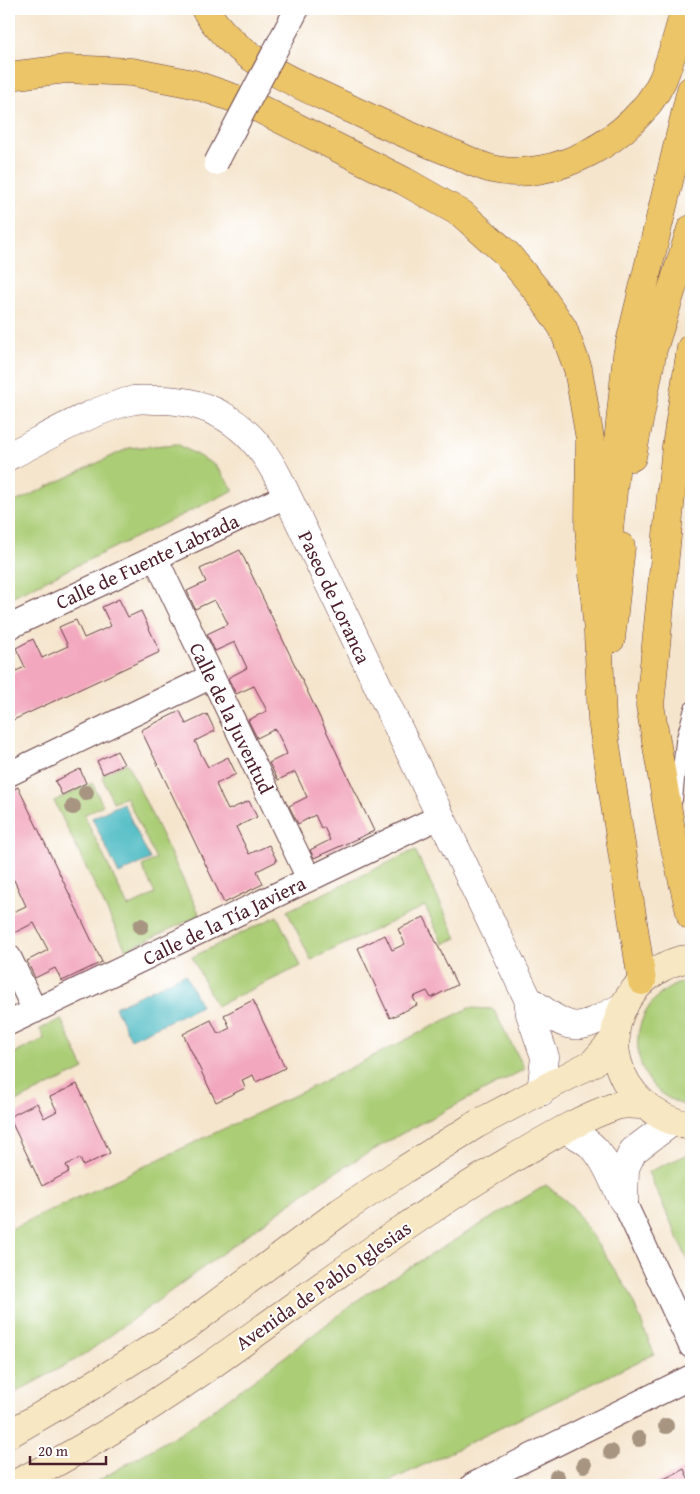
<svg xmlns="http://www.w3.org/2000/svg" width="700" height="1494" viewBox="0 0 700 1494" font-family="'Gentium Book Plus',serif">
<rect width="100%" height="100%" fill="#fff"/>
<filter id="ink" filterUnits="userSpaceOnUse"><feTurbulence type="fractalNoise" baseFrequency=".02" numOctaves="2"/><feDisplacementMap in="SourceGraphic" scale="10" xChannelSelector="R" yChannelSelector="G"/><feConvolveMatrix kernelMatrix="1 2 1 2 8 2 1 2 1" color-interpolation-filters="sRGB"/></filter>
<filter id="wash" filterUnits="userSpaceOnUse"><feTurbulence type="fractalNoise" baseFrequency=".0096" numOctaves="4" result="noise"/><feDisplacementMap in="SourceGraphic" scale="20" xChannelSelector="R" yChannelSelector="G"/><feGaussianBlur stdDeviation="1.12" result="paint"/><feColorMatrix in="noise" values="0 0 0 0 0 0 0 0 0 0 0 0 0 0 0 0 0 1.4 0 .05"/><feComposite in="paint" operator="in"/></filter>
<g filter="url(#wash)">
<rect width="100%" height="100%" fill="#f5e5cd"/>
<path fill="#abcd76" stroke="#7a7650" d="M177,444l38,21 19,25 -225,108v-93l120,-57z
M127,763l73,152 -74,35 -72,-149 38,-18 11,22 -19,10 44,92 27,-13 -13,-28 14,-7 -30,-62 -13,5 -10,-23v-5z
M415,850l42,88 -14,6 -18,-38 -114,54 -24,-49z
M277,916l24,50 -85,40 -24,-49z
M691,980v126c-12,-1 -25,-8 -34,-16 -31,-31 -24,-84 16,-104 5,-3 12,-4 18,-6z
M469,1008l24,1 32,60 -124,65 -79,46 -238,175 -75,41v-166l299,-141z
M61,1019l23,50 -75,36v-49l35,-17 -4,-10z
M691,1153v114l-43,-95z
M546,1185l26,21 58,87 24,61 -272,131h-291l97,-57 99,-73 80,-62z"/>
<path fill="#4dbbc4" stroke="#4c6d78" d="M123,803l27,56 -31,15 -27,-56z
M185,974l16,32 -70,33 -16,-32z"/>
<g id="blocks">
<path fill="#f2a7be" d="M240,550l134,281 -60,27 -4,-8 20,-10 -6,-13 -3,1 -6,-13 -17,9 -9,-18 18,-9 -12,-25 -17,8 -9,-17 18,-9 -5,-12 -7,-13 -18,9 -9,-18 19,-9 -6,-12 -7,-13 -18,8 -8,-16 19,-10 -12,-26 -20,9 -8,-17 21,-10 -6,-12 -8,-12 -19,9 -8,-18 19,-9 -6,-13z
M119,599l9,18 13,-6 19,41 -151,70v-48l16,-7 -9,-19 17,-9 9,19 26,-12 -9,-19 9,-4 8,-3 8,18 27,-12 -9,-19z
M180,711l6,13 21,-10 8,17 -20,10 6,13 7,13 20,-10 8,17 -20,10 6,14 6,12 21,-9 8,16 -21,10 13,27 20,-9 8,16 -20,10 6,13 -39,19 -83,-173z
M117,751l7,13 -21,10 -6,-13z
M80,769l6,14 -24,12 -7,-14z
M18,787l84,175 -40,19 -7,-13 -20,10 -8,-17 21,-11 -14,-27 -20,10 -5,-11v-8l17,-8 -12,-26 -5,3v-91z
M424,917l33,68 -26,13 -4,-7 -14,6 4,8 -27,13 -32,-70 27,-13 7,15 13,-6 -7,-15z
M253,1000l32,68 -29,14 -3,-7 -11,5 3,8 -29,14 -33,-68 28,-14 7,14 12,-6 -6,-13z
M77,1084l33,69 -27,13 -3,-8 -14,7 3,7 -27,14 -33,-69 28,-14 7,15 13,-7 -7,-14z
M684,1469l7,16h-41l12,-5z"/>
</g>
</g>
<g filter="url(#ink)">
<use href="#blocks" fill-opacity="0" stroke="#643d43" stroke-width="1"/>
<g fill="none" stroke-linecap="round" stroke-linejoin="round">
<defs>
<path id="service" d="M676,800l6,-59 9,-33"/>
<path id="minor" d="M155,557l154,322
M9,627l277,-131
M9,774l203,-98
M9,957l26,54
M9,1023l430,-206
M624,1202l67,144
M473,1485l218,-108"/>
<path id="tertiary" d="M9,456c40,-20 82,-46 125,-56 8,-1 16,0 23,0 57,-1 96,28 121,77l250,522 2,15 15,43 -4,35
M528,999c46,34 45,34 96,7
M565,1130c38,15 40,35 57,69
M624,1202l1,-34 8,-17 39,-29"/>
<path id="secondary" d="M691,959c-14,0 -28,7 -39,15 -66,47 -38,138 39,152
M9,1434l76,-44 99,-62 156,-116 65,-43 72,-45 116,-61 23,-26
M13,1485c67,-33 132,-74 194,-117 101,-71 198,-146 305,-209 33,-19 68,-41 104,-53 8,-3 18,-1 27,-1"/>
<path id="motorway" d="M205,9c32,53 94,75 148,101 34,16 68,31 104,45 11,5 23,11 35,14 62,15 143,-31 170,-88 10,-23 16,-48 23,-72
M9,76l57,-7 66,3 61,12 55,19 156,78 58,33 45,40 32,39 24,35 15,41 12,70 -1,88 9,106
M691,348l-15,98 -26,259 22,130 19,81
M632,457l21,-108 38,-120
M605,569l22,-214 64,-265
M600,615l-2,18 4,87 40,261
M611,639l10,-92"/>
</defs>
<use href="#service" stroke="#643d43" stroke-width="14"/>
<use href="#minor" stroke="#643d43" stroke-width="26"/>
<use href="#tertiary" stroke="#643d43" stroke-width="29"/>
<use href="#secondary" stroke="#643d43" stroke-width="29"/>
<use href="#motorway" stroke="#643d43" stroke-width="29"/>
<use href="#service" stroke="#fff" stroke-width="12"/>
<use href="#minor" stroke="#fff" stroke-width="24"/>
<use href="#tertiary" stroke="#fff" stroke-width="28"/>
<use href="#secondary" stroke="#f7e8c3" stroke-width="28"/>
<use href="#motorway" stroke="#ecc569" stroke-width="28"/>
<defs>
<path id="minor-bridge" d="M216,163l81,-154"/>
</defs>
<use href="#minor-bridge" stroke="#643d43" stroke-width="26" stroke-linecap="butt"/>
<use href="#minor-bridge" stroke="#fff" stroke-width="24"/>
</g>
<g fill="#a79581">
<circle cx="86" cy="793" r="8"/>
<circle cx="73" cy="807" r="8"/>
<circle cx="141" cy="926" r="8"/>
<circle cx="666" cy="1426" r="8"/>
<circle cx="639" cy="1439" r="8"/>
<circle cx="611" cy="1452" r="8"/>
<circle cx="584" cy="1465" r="8"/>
<circle cx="557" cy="1477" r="8"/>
</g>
</g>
<g text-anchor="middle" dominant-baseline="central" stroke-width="4" stroke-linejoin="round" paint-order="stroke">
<g font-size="20" fill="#4a1f2b" stroke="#fff">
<text transform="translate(147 561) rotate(-25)">Calle de Fuente Labrada</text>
<text transform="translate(335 597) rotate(65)">Paseo de Loranca</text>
<text transform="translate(232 718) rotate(64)">Calle de la Juventud</text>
<text transform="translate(224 920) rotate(-26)">Calle de la Tía Javiera</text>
<text transform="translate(323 1285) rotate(-35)">Avenida de Pablo Iglesias</text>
</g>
</g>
<rect width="700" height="1494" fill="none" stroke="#fff" stroke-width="30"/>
<path d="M30 1456v8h76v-8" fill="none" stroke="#4a1f2b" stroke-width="2.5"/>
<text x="38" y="1456" font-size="15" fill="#4a1f2b" stroke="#ffffff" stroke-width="4" paint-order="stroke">20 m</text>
</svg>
